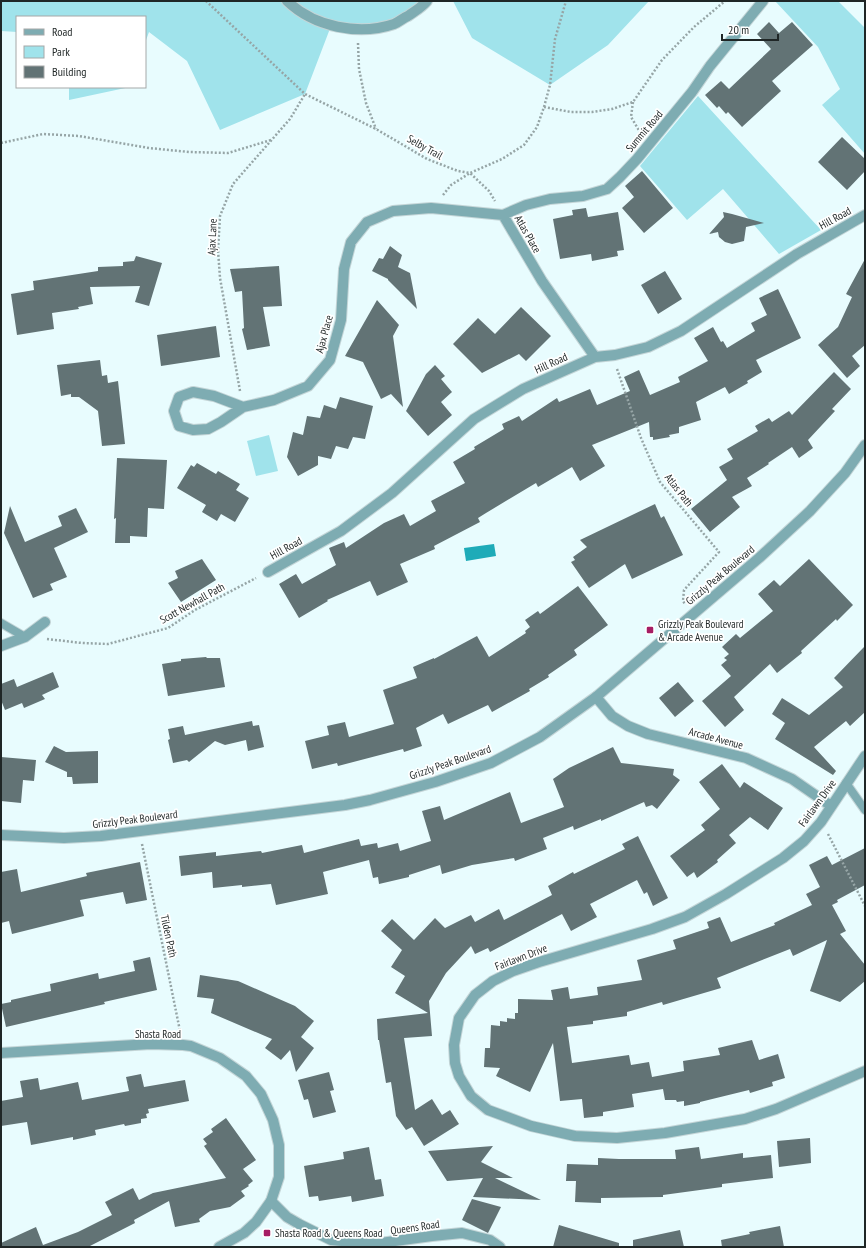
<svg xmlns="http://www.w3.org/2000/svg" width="866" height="1248" viewBox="0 0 866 1248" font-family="'PT Sans Narrow',sans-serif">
<rect width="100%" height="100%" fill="#e8fcfe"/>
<path fill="#a0e3eb" d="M1,1h426l-32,22 -64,3 -26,68 -85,36 -33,-69 -38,-29 -4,11v-26h-128v15l-16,-1z
M453,1h196l-41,44 -58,40 -78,-47z
M775,1h63l27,27v126l-43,-49 18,-16 -22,-42z
M69,87h61l-61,13z
M698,96l123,134 -42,24 -56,-65 -36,31 -47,-54z
M269,435l9,36 -22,5 -9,-35z"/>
<path fill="#1eabb8" d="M494,544l2,12 -30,5 -2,-13z"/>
<path fill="#627375" d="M769,22l10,11 13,-11 21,23 -41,36 9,10 -39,36 -14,-15 -2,2 -7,-8 -2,2 -12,-13 16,-14 8,8 42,-40 -14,-15z
M842,137l23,22v12l-18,19 -29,-28z
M642,171l31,37 -29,25 -22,-25 12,-11 -9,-11z
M586,208l2,9 30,-5 6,38 -7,1 1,5 -26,5 -1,-7 -31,5 -7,-40 20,-4 -1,-5z
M723,212l9,2 32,9 -18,4 -2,14 -12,3 -7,-2 -6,-5 -1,-5 -9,2 15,-17z
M390,246l12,9 -4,12 12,6 7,36 -29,-29v-1l-16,-8 7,-13 4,1z
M136,256l26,7 -13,43 -14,-4 5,-16 -50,1 3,17 -15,3 1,2 -27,4 2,16 -37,6 -6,-41 23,-4 -1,-9 65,-10v-4l25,-1v-4l11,-1z
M865,259v86l-13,11 8,10 -13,12 -29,-33 20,-18 14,-30 -6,-3z
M279,266l3,40 -19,1 7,39 -23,4 -5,-21 2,-1 -2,-37 -7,1 -5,-23z
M665,271l17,28 -24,15 -17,-29z
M778,289l23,49 -45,22 6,12 -15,9 1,2 -19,11 -4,-7 -29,15 5,18 -22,7v6l-10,2 1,2 -17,3v-3h-3l-1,-15 -57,23 13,21 -25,15 -8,-14 -34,20 -2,-4 -50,30 -8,5 2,4 -46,24 1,3 -35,15 8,18 -31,14 -7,-15 -43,19 1,1 -29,17 -20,-34 17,-10 6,10 34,-19 -7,-17 15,-6 2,6 38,-25 20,-9 6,12 26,-15 -5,-10 34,-18 -12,-21 22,-13 -1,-2 30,-18 -2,-5 17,-8 3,5 35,-23 2,4 31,-13 7,16 33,-14 -6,-14 15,-7 11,25 30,-13 -2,-5 30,-16 -14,-23 19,-11 8,15 2,-1 4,7 28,-17 -4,-8 16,-8 -8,-17z
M377,300l22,25 -6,11 10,71 -12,-13 -10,5 -18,-37 -18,-6z
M521,307l30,29 -25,25 -7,-7 -37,19 -29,-29 25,-26 17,16z
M216,326l4,31 -59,9 -4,-31z
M100,360l2,16 5,-1 1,8 10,-2 7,63 -23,2 -4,-35 -19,-14h-8v-3l-10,2 -4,-31z
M435,365l10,11 -4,3 11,13 -11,10 11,13 -24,21 -22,-25 20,-37z
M834,372l17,17 -19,20 3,2 -27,29 5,8 -14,10 -7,-11 -24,16 1,1 -22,14 5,8 -20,11 8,10 -30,25 -19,-23 36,-29 -8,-13 14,-8 -6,-10 31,-18 -3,-5 14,-8 3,4 17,-11 3,4z
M340,397l33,9 -8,33 -12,-2 -5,12 -12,-3 -5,13 -13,-3v9l-20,11 -11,-19 6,-25 10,3 4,-19 13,2 4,-13 12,4z
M117,458l50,2 -3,49 -16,-1 -1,29 -17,-1v7h-15l1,-25 -2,1z
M197,463l19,11 2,-3 22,13 -4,6 13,8 -14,24 -14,-8 -4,7 -15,-9 4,-7 -29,-17 14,-23 3,2z
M655,504l6,14 3,-2 19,39 -51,24 -7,-15 -36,24 -18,-26 4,-2 -2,-3 14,-10 -7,-7z
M10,506l15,36 37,-16 -4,-10 18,-8 12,24 -34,16 13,29 -17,7 3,6 -20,8 -29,-65z
M202,559l14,21 -35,22 -13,-19 10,-5 -3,-7z
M809,559l44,46 -16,16 -1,-2 -35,32 1,2 -25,20 -7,-9 -36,33 10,13 -19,17 -23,-26 29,-25 -10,-11 6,-5 -3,-2 5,-4 -7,-7 14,-13 4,4 33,-27 -15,-17 16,-14 6,6z
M578,586l30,39 -34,25 3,5 -29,20 1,2 -20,12 1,2 -38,21 -4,-7 -40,19 -5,-10 -27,14 6,18 -18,6 -1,-3 -65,17 -1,-3 -25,6 -7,-28 24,-6 -2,-9 18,-4 4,15 45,-13 -11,-34 34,-12 -4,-11 21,-9v1l43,-23 12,21 37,-24 -1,-2 5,-4 -5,-7 13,-9 2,3z
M865,646v66l-15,14 -4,-5 -32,26 22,24 -3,4 -58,-36 10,-16 -13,-9 10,-16 27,17 34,-28 -9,-9z
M206,657l1,1h13l5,29 -57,9 -6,-32 19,-3v-2z
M53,672l6,15 -17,8 3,4 -21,9 -2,-5 -17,7 -4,-10v-16l13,-5 3,8z
M678,682l16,19 -19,16 -16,-19z
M252,721l1,5 6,-1 5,22 -16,4 -2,-11 -21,5 -10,-4 -26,21 -2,-2 -14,3 -5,-23 2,-1 -2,-10 15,-3 2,9z
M54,746l12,6 32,-1v32l-25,1 -1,-7h-5v-5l-22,-10z
M613,747l8,16 53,6 -1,6 7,5 -23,29 -5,-4 -6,2 -2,-5 -43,19v-2l-27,11 -1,-4 -30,12 4,11 -32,12 -1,-3 -42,7 -30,9 -2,-9 -31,10v2l-30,7 -1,-7 -5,1 -4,-18 -46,12 5,22 -52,11 -5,-21 -29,3v-2l-29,3 -1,-16 -31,4 -2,-20 37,-4v4l45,-5 1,2 40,-8 2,8 55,-14 2,7 16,-3 1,5 20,-5 2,8 31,-10 -9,-30 18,-5 4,14 66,-28 11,31 43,-16 -11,-28 16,-11z
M1,757l35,3 -2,21 -11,-1 -2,23 -20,-2z
M722,764l18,24 4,-6 39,26 -15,22 -18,-13 -21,18 7,8 -19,17 1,2 -21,16 -3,-6 -7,5 -17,-21 35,-26 -4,-5 19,-16 -21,-27z
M638,836l30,62 -15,8 -6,-14 -3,2 -7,-14 -47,24 7,13 -26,14 -9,-17 -72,38 -2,-4 -13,6 -4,-8 -25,27 -17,28 3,35 -28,2 11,72 17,-11 10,16 8,-5 9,14 -35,22 -12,-19 -6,3 -10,-14 -5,-34 -5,1 -7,-43h-1l-1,-21 51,-6 -33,-20 10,-17 -14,-9 11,-17 -21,-19 11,-12 22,21 21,-22 10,10 26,-13 4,7 24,-13 5,11 48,-25 -4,-9 25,-14 1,2 51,-25 -3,-5z
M865,848v37l-28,15 1,2 -6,3 14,26 -6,3 25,31v16l-25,21 -30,-11 17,-51 -34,16 -3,-7 -73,29 4,10 -58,17 -1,-3 -35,10v4l-34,5v3l-26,3 5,36 57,-8 2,10 18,-3 3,15 32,-6 -1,-10 37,-6 -2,-7 34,-8 7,20 19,-6 7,24 -13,4 1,4 -23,7 -1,-3 -49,12v1l-16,3v-5l-7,1 -1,-2h-11l-2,-11 -31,5 2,13 -31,5v4l-19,2 -2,-19 -22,2 -7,-58 -23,49 -34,-16 4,-8 -16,-1 1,-19h5l1,-23 9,1v-5l7,1v-4l8,1v-6h3v-14l35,1 -2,-10 17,-3 2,12 28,-4 -1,-8 45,-7 -5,-20 39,-11 -3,-9 36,-12 -2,-6 13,-5 11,25 44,-17 -1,-2 38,-18 -6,-11 14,-7 -11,-22 18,-9 5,9z
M140,862l7,38 -21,4 -3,-12 -43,8 4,16 -72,18 -3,-13 -8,2v-51l16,-3 4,23 66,-16 -1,-3z
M150,957l7,33 -53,12 1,2 -99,23 -5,-23 10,-2v-2l40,-9 -1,-7 48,-11 1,6 36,-8 -2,-10z
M200,975l38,6 57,25 19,15 -13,16 13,11 -18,24 -6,-22 -9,10 -16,-12 7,-9 -61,-26 3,-14 -17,-2z
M329,1072l5,18 -4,1 6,21 -23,6 -5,-19 -4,1 -6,-20z
M141,1074l3,13 41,-7 4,21 -41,8 1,4 -3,1 1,4 -6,1v4l-16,3 -1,-2 -29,6 1,5 -23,5v-3l-42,8 -4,-23 -26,4v-25l22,-4 -3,-16 18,-3 2,12 38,-8 4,18 47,-9 -3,-14z
M226,1118l30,42 -13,9 10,12 -5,4 1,1 -8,5 4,5 -15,11 -20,4 -11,8 1,3 -25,5 -6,-26 -35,19 1,3 -47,24h-87v-4l35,-16 7,18 35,-13 34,-17 -7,-13 28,-14 6,12 14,-7 73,-15 -22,-32 3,-2 -4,-5 10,-7 -2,-3z
M810,1138l1,25 -32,4 -2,-26z
M493,1146l-12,16 32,16h-18l46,22 -68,-3 10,-19 -36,3 -19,-30z
M369,1147l6,33 6,-1 3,17 -32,6 -1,-6 -32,5 -1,-5 -9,1 -5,-31 40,-7 -1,-7z
M699,1147l2,12 42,-6v5l28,-3 2,23 -51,6v3l-59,8v2l-62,1v5l-26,-1 1,-21h-10l1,-17 31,1v-7l21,1h57l-1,-9z
M472,1199l29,8 -13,26 -26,-13z
M559,1225l60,18v4h-66z
M780,1226l4,21h-62l-1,-7 29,-6 -1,-2z
M680,1230l4,17h-51v-7z"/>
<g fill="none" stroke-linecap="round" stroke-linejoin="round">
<defs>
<path id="service" d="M1,623l24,14
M846,783l19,27"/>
<path id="minor" d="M287,1c27,26 72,35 107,23 5,-2 9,-6 14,-8 7,-5 13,-8 19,-15
M503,215l23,-10 24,-6 33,-3 24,-7 13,-12 17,-18 55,-67 18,-26 53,-65
M243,407l-29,-11 -21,-4 -14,5 -5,14 5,15 14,4 15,-1 13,-7 22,-15 31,-7 34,-14 22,-26 11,-40 3,-51 7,-27 16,-20 26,-11 38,-3 72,7 39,66 53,76
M268,572l73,-41 51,-38 82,-74 49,-30 72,-32 20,-2 33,-8 33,-16 116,-77 68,-39
M1,646l24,-9 20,-15
M596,697l16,19 16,10 20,8 98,24 46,21 39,27
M865,756l-44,66 -17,19 -21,17 -57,36 -41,23 -33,12 -113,33 -26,9 -20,10 -18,14 -16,23 -5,27 1,18 4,13 12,20 17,14 43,16 44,10 42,2 48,-5 80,-14 31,-10 89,-38
M271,1201l16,16 12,7 32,16 42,4 59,-8 30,-3 28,7 10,7"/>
<path id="tertiary" d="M1,835l63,3 37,-2 244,-31 25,-5 65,-18 56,-19 49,-26 56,-40 163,-139 51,-47 35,-38 20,-28
M1,1053l150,-9 32,1 8,1 29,12 26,18 15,18 12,26 6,25v32l-8,24 -15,21 -12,11 -25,14"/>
</defs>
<use href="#service" stroke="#c4d5d7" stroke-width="10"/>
<use href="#minor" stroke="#c4d5d7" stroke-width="12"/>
<use href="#tertiary" stroke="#c4d5d7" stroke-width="12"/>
<path stroke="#96a5a6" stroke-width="2.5" stroke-dasharray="2 2" stroke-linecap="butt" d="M206,1l99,93 71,35 51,30 31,12 12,2 32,-14 22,-14 13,-18 7,-20 6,-22 5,-46 11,-38
M358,43l1,26 7,34 10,26
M633,102l-2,15 9,15
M544,107l27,5h21l20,-3 21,-7 29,-42 32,-33 31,-26
M1,143l42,-9 36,2 70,12 40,4 39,1 43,-13
M443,195l8,-10 19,-12 19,18 6,10
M617,369l24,69 19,44 59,70 -35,38 -1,11 2,3
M240,391l-20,-113 -2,-28 2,-34 13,-32 57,-65 15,-25
M47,639l35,4 26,1 60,-16 27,-18 61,-32
M828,834l37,72
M142,844l38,187"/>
<use href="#service" stroke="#7eacb2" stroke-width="8"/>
<use href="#minor" stroke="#7eacb2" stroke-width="10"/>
<use href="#tertiary" stroke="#7eacb2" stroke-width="10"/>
</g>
<g fill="#a61d64" stroke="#fff" stroke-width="1.5">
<rect x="646" y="626" width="8" height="8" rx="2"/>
<rect x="263" y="1229" width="8" height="8" rx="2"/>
</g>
<g text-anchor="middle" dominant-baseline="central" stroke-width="3.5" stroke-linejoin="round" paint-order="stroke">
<g font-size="11" fill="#1f2626" stroke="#fff">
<text transform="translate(644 131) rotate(-50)">Summit Road</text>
<text transform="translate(425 147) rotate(29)">Selby Trail</text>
<text transform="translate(835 218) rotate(-29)">Hill Road</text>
<text transform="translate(528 234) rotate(60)">Atlas Place</text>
<text transform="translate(212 237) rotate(-88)">Ajax Lane</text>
<text transform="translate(324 334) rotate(-75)">Ajax Place</text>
<text transform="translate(551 363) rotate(-24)">Hill Road</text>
<text transform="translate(679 490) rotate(52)">Atlas Path</text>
<text transform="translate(286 548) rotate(-29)">Hill Road</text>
<text transform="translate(720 575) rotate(-40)">Grizzly Peak Boulevard</text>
<text transform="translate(192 603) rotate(-29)">Scott Newhall Path</text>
<text transform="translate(716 738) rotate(15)">Arcade Avenue</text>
<text transform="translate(450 762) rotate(-19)">Grizzly Peak Boulevard</text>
<text transform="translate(817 803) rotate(-54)">Fairlawn Drive</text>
<text transform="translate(135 819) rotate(-7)">Grizzly Peak Boulevard</text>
<text transform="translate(169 936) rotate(78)">Tilden Path</text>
<text transform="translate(521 957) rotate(-21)">Fairlawn Drive</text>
<text x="158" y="1034">Shasta Road</text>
<text transform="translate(415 1227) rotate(-8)">Queens Road</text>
</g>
<g font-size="11" fill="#1f2626" stroke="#fff" text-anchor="start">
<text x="658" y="624">Grizzly Peak Boulevard<tspan x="658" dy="13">&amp; Arcade Avenue</tspan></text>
<text x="275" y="1233">Shasta Road &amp; Queens Road</text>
</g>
</g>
<rect width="866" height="1248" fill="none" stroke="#1f2626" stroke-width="4"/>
<rect x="16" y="16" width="130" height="72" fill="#ffffff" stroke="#a5a8a8"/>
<rect x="24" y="29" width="20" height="6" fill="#7eacb2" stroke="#a5a8a8"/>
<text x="52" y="36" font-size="12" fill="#1f2626">Road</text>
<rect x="24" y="46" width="20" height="12" fill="#a0e3eb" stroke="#a5a8a8"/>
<text x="52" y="56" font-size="12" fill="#1f2626">Park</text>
<rect x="24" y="66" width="20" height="12" fill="#627375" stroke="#a5a8a8"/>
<text x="52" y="76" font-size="12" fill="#1f2626">Building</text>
<path d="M722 34v6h56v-6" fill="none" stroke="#1f2626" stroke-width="2"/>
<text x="728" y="34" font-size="12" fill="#1f2626" stroke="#ffffff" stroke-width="3" paint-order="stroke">20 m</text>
</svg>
